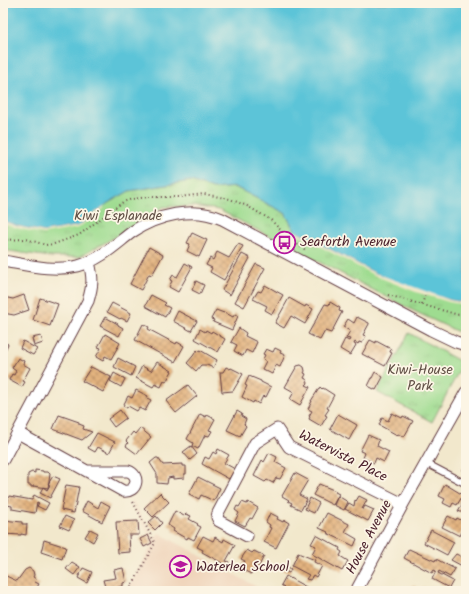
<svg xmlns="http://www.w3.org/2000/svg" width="469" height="594" viewBox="0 0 469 594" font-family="Kalam,sans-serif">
<defs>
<pattern id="park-tufts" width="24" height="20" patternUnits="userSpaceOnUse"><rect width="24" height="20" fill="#9edc90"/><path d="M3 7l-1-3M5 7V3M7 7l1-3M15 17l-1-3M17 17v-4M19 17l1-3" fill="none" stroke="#8abc7c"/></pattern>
<pattern id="building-cross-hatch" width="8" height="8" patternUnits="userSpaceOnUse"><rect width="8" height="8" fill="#e3b37f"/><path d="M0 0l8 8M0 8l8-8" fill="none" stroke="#ba9168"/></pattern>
</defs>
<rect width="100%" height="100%" fill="#fcf5e5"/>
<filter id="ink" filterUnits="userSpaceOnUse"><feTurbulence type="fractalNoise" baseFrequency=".025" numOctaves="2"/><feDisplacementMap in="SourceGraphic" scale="8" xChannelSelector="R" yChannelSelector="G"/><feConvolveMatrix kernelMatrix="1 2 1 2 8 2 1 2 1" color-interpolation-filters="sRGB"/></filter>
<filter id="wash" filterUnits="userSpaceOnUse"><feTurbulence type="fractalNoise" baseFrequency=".012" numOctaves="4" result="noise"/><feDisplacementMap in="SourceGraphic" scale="16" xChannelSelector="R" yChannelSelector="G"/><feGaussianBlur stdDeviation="0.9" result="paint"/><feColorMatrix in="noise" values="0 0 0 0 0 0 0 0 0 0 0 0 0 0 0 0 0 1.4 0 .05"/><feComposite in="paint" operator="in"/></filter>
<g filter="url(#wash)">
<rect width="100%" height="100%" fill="#f2e8cc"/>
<path fill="#f0d5bc" d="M132,499l22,41 5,-7 105,58h-137l26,-48 -22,-42z"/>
<path fill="url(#park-tufts)" stroke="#747e5e" d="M191,181l22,8 22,-2 50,26 10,18 56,29 66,30 33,10 16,3v30l-10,-2 -46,-22 -191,-99 -26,-4 -30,1 -44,28 -40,22h-29l-47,-7v-29l14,5 91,-23 21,-12z
M409,333l54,30 -31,59 -55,-30z"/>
<path fill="#5cc4d8" stroke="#537282" d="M3,3h463v300l-16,-3 -33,-10 -42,-17 -80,-42 -10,-18 -50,-26 -22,2 -22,-8 -62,10 -21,12 -30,23 -34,6 -27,-6 -14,-5z"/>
<path fill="#f2e8cc" d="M105,205l-2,4 -25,19 -34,6 -27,-6 -14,-5v-2l14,5 27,6 34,-6z
M295,231l80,42 75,27 16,3v2l-17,-3 -33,-10 -42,-17 -79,-42z"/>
<g id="blocks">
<path fill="url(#building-cross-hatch)" d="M192,233l15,7 -8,17 -12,-6 3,-7 -3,-1z
M280,233l6,4 -2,3 -6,-4z
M238,244l5,2 -19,34 -14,-8 2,-4 -6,-3 4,-7 3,2 4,-8 12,6z
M149,247l14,8 -11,20 -3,-1 -8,16 -11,-6z
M242,254l8,4 -1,2 -19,35 -8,-5z
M185,263l7,4 -14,25 -9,-5 3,-6 -2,-1 3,-5 4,2z
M256,264l9,4 -21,39 -9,-5z
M196,281l8,4 -4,9 -8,-4z
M265,285l18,10 -11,19 -7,-4 2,-4 -14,-7 5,-8 3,1z
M24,295l5,15 -15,5 -11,-2v-16l10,2z
M151,295l15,8 -2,2 6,3 -5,9 -20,-11z
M40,298l18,6 -8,22 -17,-6z
M289,298l16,9 1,-2 7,4 -8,15 -14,-8 -7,12 -9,-5z
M330,302l10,6 -1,3 3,1 -11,21 -6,-2 -5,9 -12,-6 17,-30 4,1z
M112,303l19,10 -4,8 -6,-3 -1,1 -13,-7z
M216,310l8,3v-1l9,5 2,-3 3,2 -6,14 -19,-8 1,-2 -3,-1z
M178,311l19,10 -6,10 -18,-10z
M105,317l13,7v1l5,3 -4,8 -19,-10z
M357,317l12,6v1l-6,11 3,1 -4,7 -3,-1 -1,2 -3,-2 -1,2 2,1 -6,10 -10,-6 5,-10 4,2 1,-2 -4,-1 4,-7 -7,-4 5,-8 6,4z
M143,324l6,3 -1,2 28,15 1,-2 7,4 -9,16 -40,-22z
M239,328l7,5 -1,3 12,6 -5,11 -6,-3 -3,6 -9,-5 3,-6 -6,-3z
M200,329l5,3 1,-2 5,3 1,-2 13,8 -7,13 -23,-13z
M105,334l15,9 -9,16 -6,-3 -2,5 -7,-4 5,-9 -3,-1z
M41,336l2,7 -9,3 -2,-8z
M370,340l6,3v-2l15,8 -1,3 2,1 -7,13 -23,-12z
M23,341l14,8 -4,6 -13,-7z
M3,342l5,2 -5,11z
M275,348l6,3 -1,2 5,2 -5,12 -4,-2 -4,9 -10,-5 4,-8 -3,-2 2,-4 -2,-1 3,-5 7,3z
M197,350l2,2 1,-2 17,10 -4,8 -6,-3h-6l-5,6 -9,-8 6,-7z
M18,358l6,3 -1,3 7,4 -7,13 2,1 -3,5 -13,-7 3,-6 2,1 2,-4 -4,-3z
M118,358l17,9 -4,9 -17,-9z
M157,362l15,9 -6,11 -2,-1 -3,6 -6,-3 -2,3 -17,-9 6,-12 9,5z
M301,365l3,2 1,4 -1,2 2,1 -2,4 2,1 2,4 -2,2 4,2 -10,18 -10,-6 4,-7 -9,-5 12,-21z
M91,367l20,10 -8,15 -21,-11z
M226,367l4,2 1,-1 12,6 -10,17 -11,1 -2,-20h3z
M375,372l8,5 -7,13 -8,-4z
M114,373l11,6 -4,8 -11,-6z
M249,376l12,5v1l10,5 -5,10 -3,-1 -4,8 -5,-3 -1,2 -11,-6 5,-11 -2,-1z
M188,385l9,11 -21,17 -10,-12z
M320,387l2,2 1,-1 11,7 -7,13 2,1 -4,6 2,1 -6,10 -12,-7 1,-2 -1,-1 3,-5 -4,-2 4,-8h-1z
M136,390l12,6 -1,2 4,2 -6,11 -6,-3 -2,3 -9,-5 -1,2 -4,-2 5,-10 4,2z
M120,410l6,8 -12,9 -6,-8z
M237,411l5,3 -1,2 5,3 -2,5 2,2 -6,10 -13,-6z
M392,413l10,5 1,-2 10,5 -9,16 -6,-3 -1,1 -18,-10 3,-7 6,3z
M200,414l6,3 1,-2 8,4 -6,11 3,1 -3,5 -4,-1 -7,14 -6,-3 1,-3 -6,-4z
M338,414l19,11 -8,15 -19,-11z
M59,415l20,7v2l5,2 -1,3 9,3 -10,8 -29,-11z
M140,428l11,9 -14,17 -11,-8 2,-3 -2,-2 7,-9 2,2z
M97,433l18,9 -6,11 -11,-6 -3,5 -7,-4z
M368,435l11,5 -2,6 12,6 -5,10 -8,-4 -2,5 -11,-5 2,-5 -5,-2z
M191,446l6,8 -7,6 -7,-8z
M218,449l11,6 -5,8 11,6 -6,10 -27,-15 3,-7 4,2 4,-7 3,2z
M269,453l8,4 -2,5 11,6 -6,11 -4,-1 -3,5 -6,-3 -2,2 -11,-6 8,-16 2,2z
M156,458h2l5,7 19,-1v2h4v8h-2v4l-11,1v-2l-5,1 -1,6 -10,-1v-9l-7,-11z
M466,464v10l-4,-3z
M35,470l8,1v1h5l2,2 -2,14 -15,-2v1h-2v-2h-3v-11l4,-2 3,1z
M295,473l13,7 -9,15 8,4 -6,11 -10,-5 1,-2 -4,-2 1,-1 -7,-4z
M53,476l7,3 -10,19 -10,-5 3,-6 4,3 3,-5 -2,-1z
M198,477l22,11 -6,13 -13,-6 -2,4 -10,-5z
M319,484l17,7 -1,1 4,2 -6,11 -20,-10z
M445,484l18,11 -6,10 -4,-2 -2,4 -8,-4 2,-4 -6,-3z
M66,485l13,2 -5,26 -13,-3z
M160,493l9,9 -16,15 -9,-9z
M34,495l15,8 -4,7 -8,-4 2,-3 -2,-1 -2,11 -23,-4v-3l-5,-1 2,-9 23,4z
M338,496l10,6 -4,8 -10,-5z
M359,496l8,4 -5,9h1l2,-3 9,4 -6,11 -23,-12 4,-6 5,3 1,-6 1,1z
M310,498l9,5 -5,10 -9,-4z
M465,499h1v15l-8,-3z
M87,501l11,7 3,-7 9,5 -8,16 -20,-11z
M242,502l5,2 1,-2 10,6 -6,11 -2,-1 -5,8 -10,-5 4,-8 -4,-3 2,-4 2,1z
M175,511l9,5 2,-2 5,2 -2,3 9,5 -1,1 4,2 -7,13 -6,-3 -1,2 -14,-8 1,-2 -6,-4z
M270,513l8,4 -1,2 6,3 1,-2 5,3 -13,25 -12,-6 7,-14 -2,-1 1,-2 -4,-3z
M327,513l22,11 -4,8 12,7 -3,7 -27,-13 1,-1 -9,-4z
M65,516l9,4 -5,10 -9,-4z
M156,516l6,7 -7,7 -7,-7z
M448,516l8,4 1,-2 9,5 -6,13 -18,-9z
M3,520l19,2v2h5l-1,11 -5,-1v1l-18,-1z
M138,521l1,14h-10l1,17 -12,1 -2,-31z
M90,529l8,4 -5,9 -8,-5z
M431,530l23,12 -7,13 -23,-12z
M148,535l4,8 -8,4 -4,-8z
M316,535l24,13 -1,2 3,2 -2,4 8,5 -6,10 -30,-17 4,-8 -5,-2z
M203,536l10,5 2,-4 8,5 1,-3 11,6 -9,16 3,1 -2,5 -3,-2v-1l-22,-12 1,-2 -6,-3z
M44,540l22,7 -4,12 -21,-7z
M409,549l26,12 1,-2 19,10 -5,8 -11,-6 -1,2 15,8 -4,7 -17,-9 4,-8 -2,-1 -2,3 -28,-15z
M247,550l5,3 2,-2 10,5 -6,12 -3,-2 -4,8 -10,-5 4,-8 -4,-2z
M298,553l17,7 -1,2 8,4 -6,11 -3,-2 -3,5 -4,-1 3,-4 -17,-9z
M456,554l10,5v5l-2,3 -13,-7z
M72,562l8,5 -6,8 -8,-6z
M283,564l8,5 -2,4 -9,-4z
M29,568l4,3 1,4 -1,2 3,2 -1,3 4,2 -4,7h-26l-6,-3 1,-13 13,6 8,-11z
M83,568l9,4 -5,11 -9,-5z
M123,568l3,14 -3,1v3l-17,4 -3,-10 13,-2 -2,-8z
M286,576l22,12 -2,3h-25l3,-4 -3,-2z
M413,585l9,5 1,-3 8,4h-22z"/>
</g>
</g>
<g filter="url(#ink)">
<use href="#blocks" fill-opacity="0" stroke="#633d43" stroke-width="1"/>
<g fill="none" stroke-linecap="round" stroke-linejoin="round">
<defs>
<path id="lane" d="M426,463l40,21"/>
<path id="street" d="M3,261c24,4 51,11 75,5 22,-6 37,-21 54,-34 25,-17 61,-26 90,-13l209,111 25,12 10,3
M18,433l105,58c14,2 18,-16 5,-20h-40
M3,460l85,-159c5,-16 5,-23 1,-39
M247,536l-28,-15 -2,-4 1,-4 37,-70 22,-14 12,18 114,57
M356,591l47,-87 63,-112"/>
</defs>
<use href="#lane" stroke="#633d43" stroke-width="8"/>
<use href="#street" stroke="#633d43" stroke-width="13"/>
<path stroke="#633d43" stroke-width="2" stroke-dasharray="1 3" stroke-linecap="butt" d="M3,240l23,-1 20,6 8,-1 25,-9 44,-33 9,-3 16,-2h31l25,-3 26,5 17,7 24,14 17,18 19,13
M388,295l78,22
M422,304l4,-11
M129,591l26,-48 -23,-43"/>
<use href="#lane" stroke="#fff" stroke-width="5.5"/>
<use href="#street" stroke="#fff" stroke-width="11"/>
</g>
</g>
<defs>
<symbol id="bus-ring" viewBox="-11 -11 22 22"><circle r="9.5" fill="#fcf5e5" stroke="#b5179e" stroke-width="1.5"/><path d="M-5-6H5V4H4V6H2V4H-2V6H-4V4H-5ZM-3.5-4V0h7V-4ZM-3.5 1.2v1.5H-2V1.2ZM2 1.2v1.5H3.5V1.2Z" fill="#b5179e"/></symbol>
<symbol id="school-ring" viewBox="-11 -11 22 22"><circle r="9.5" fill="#fcf5e5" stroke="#b5179e" stroke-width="1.5"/><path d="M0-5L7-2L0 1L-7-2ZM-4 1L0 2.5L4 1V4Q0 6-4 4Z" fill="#b5179e"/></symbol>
</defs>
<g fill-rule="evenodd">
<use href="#bus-ring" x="272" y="230" width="25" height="25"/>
<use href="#school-ring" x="168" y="554" width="25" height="25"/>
</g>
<g text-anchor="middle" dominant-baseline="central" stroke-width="3.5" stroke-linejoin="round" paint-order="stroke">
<g font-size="14" fill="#5f4e44" stroke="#fcf5e5">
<text x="118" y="216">Kiwi Esplanade</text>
<text x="420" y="370">Kiwi-House<tspan x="420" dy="16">Park</tspan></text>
</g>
<g font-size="14" fill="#4a1f2b" stroke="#fcf5e5" text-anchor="start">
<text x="300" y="242">Seaforth Avenue</text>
<text x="196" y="567">Waterlea School</text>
</g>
<g font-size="14" fill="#4a1f2b" stroke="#fcf5e5">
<text transform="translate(343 456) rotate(27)">Watervista Place</text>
<text transform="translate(369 537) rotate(-62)">House Avenue</text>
</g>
</g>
<rect width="469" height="594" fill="none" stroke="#fcf5e5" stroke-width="16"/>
</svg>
